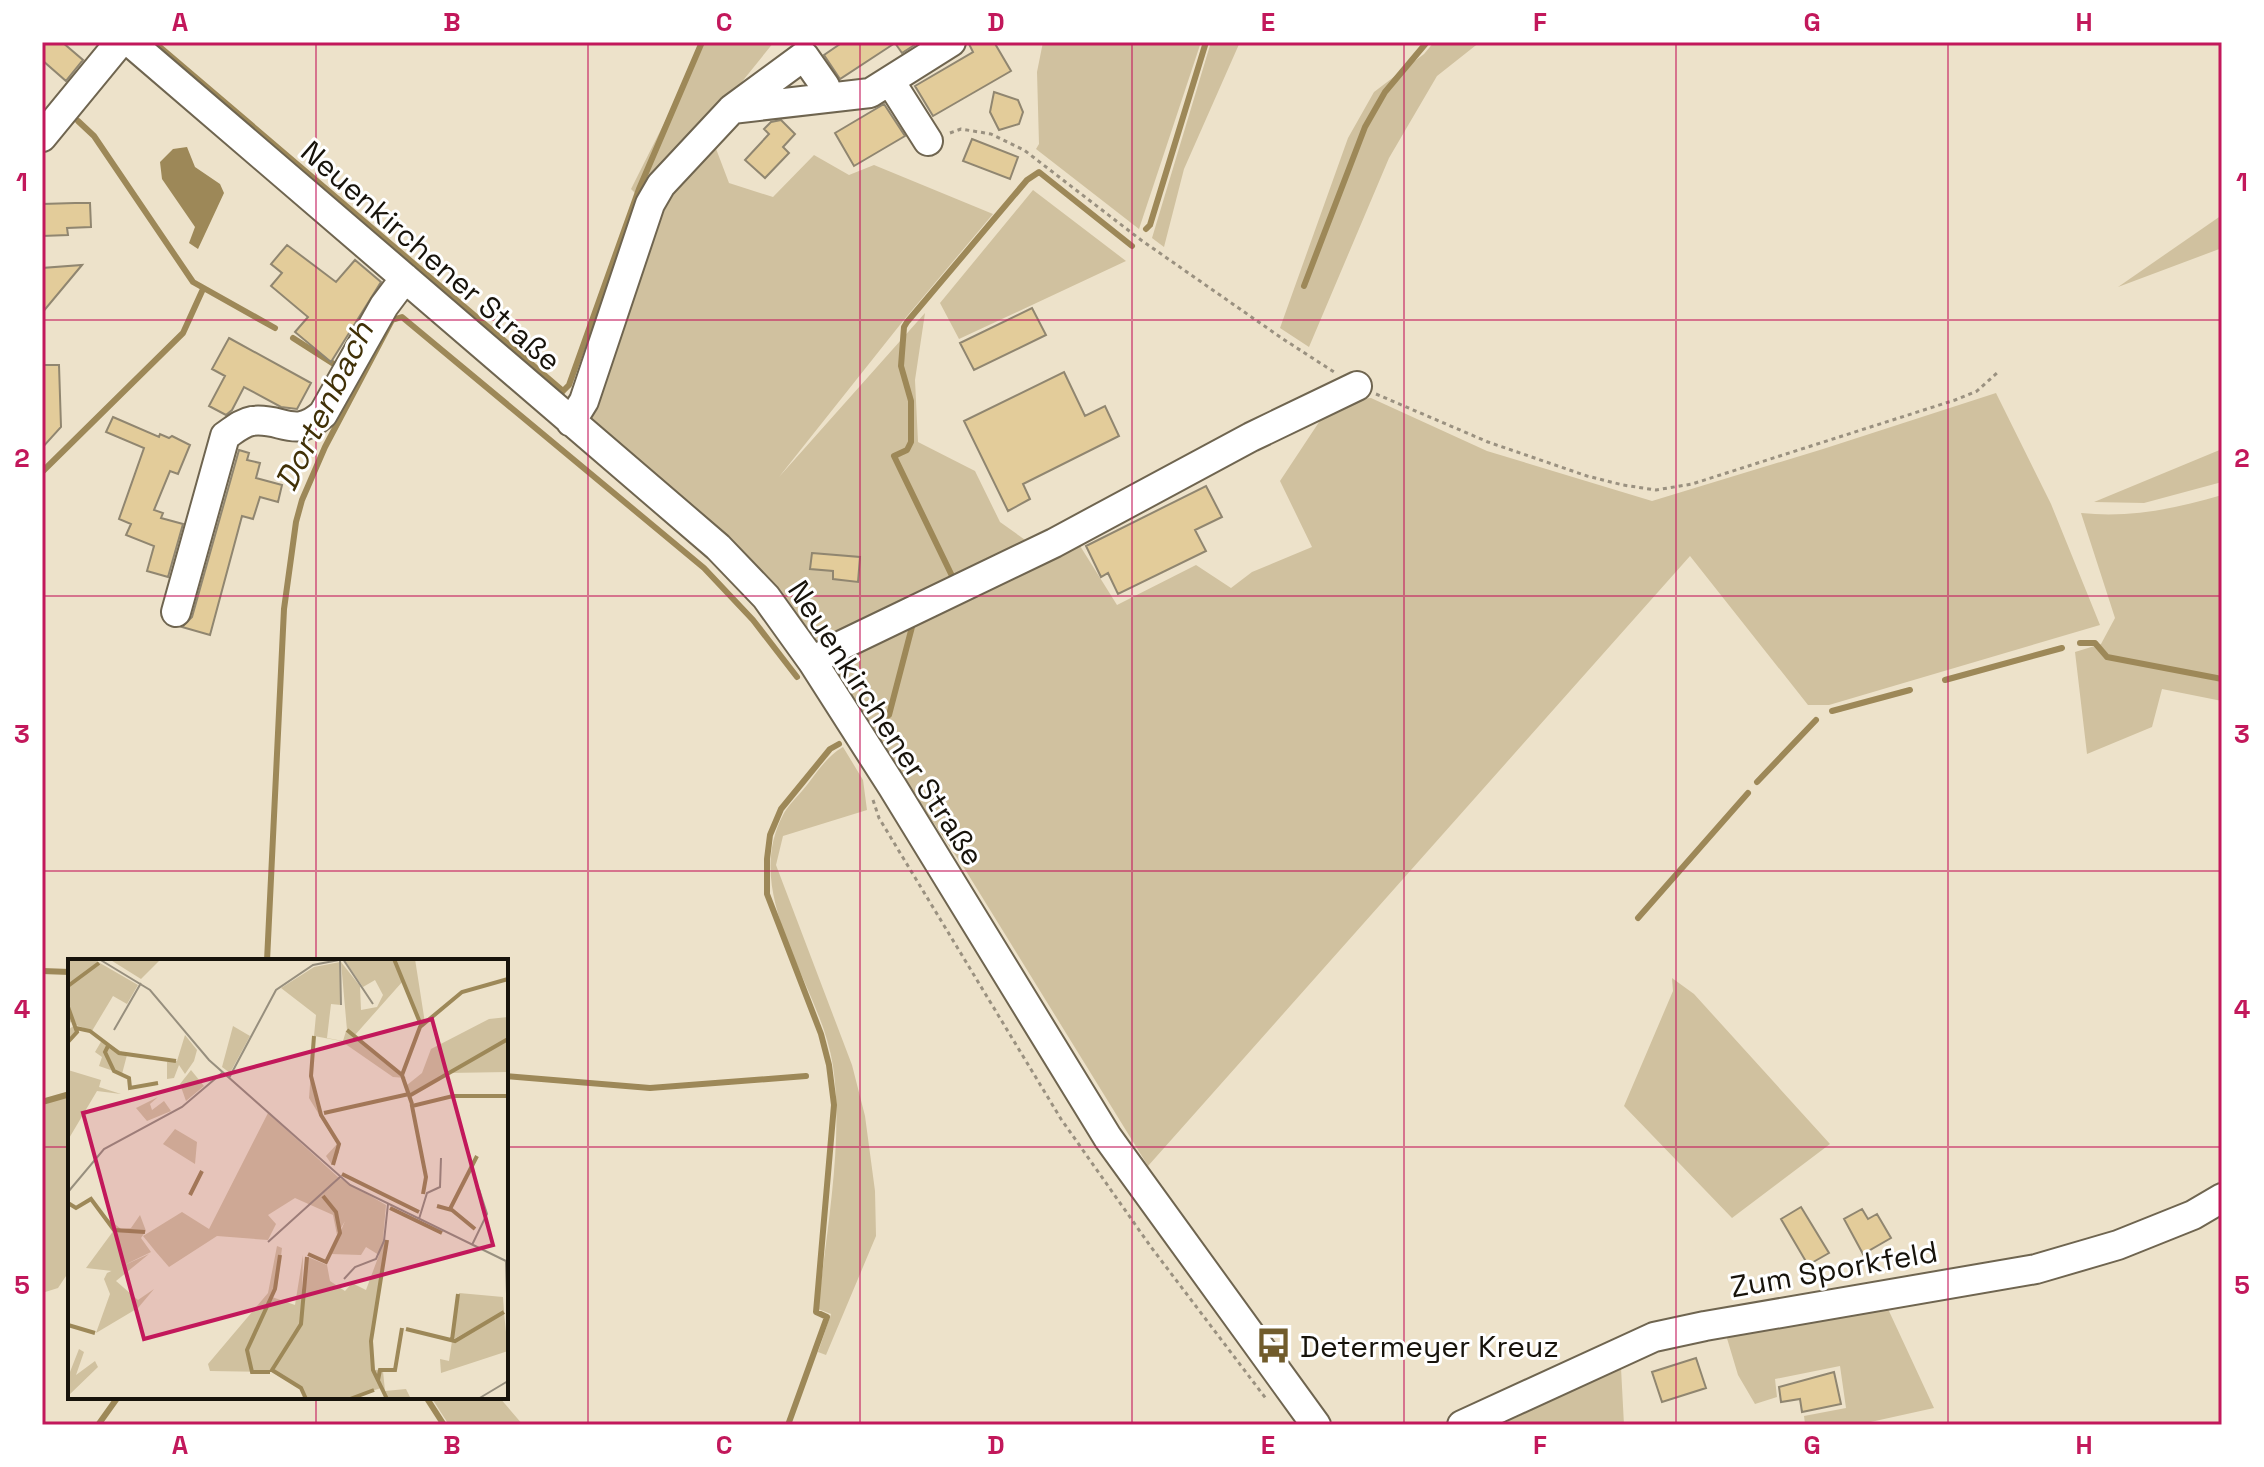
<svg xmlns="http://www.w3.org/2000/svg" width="2264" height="1467" viewBox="0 0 2264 1467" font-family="'Space Grotesk',sans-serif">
<rect width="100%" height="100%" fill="#ede2ca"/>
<path fill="#d0c19f" d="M705,42h69l-67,83 22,58 44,14 41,-42 35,20 25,-10 119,49 -90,107 -124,156 146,-164 -10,67 3,62 57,29 25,51 45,32 32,-13 40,64 79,-40 35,23 21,-16 60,-25 -32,-66 47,-71 25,-11 19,-1 116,53 165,50 171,-52 173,-56 55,111 49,121 -271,80h-21l-118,-149 -542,610 -182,-295 -140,-209 -244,-242 73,-207 -24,-24z
M1043,42h158l-62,187 -103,-80 3,-5 -2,-72z
M1211,42h29l-56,127 -20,78 -12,-9z
M1434,42h46l-43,34 -48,82 -80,189 -29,-19 68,-190 26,-46 50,-38z
M1033,190l93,71 -167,78 -19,-36z
M2222,215v33l-104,39z
M2222,449v33l-78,21 -50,-1z
M2222,495v181l-62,-8 62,14v19l-60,-12 -10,38 -65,27 -12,-102 26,-8 14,-26 -34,-105c50,5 93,-4 141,-18z
M843,747l20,33 4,30 -84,26 -7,29 76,200 13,51 10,75 1,45 -50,119 -8,-3 13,-38 -13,-5c8,-75 26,-170 15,-243 -12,-81 -93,-169 -50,-251 4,-8 12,-16 19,-24 13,-15 23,-34 41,-44z
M1672,978l22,16 136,150 -98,74 -108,-112 49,-115z
M70,1096v174l-12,18 -16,5v-190z
M1888,1309l46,99 -77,17h-55l3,-1 -1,-8 42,-8 -6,-42 -65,13 2,18 -22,7 -17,-29 -12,-40z
M1621,1368l3,57h-124z
M431,1397h68l24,28h-74z"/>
<path fill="#9d8858" d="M187,147l8,20 25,17 4,9 -26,56 -9,-6 6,-16 -33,-48 -2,-17 13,-13z"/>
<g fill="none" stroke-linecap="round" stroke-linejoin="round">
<path stroke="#9d8858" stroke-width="6" d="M154,42l409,349
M78,121l16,15 99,146 82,46
M1146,229l4,-4 56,-183
M1304,286l61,-159 20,-35 42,-50
M293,338l47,30
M562,392l7,-7 70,-196 63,-147
M42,472l141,-139 20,-44
M954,580l-60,-124 13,-6 4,-8v-41l-10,-35 3,-39 3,-5 120,-142 12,-8 93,74
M2080,643h15l12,14 115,22
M1945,680l117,-32
M1832,711l78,-21
M875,723l14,-8 24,-92
M1757,782l59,-62
M1638,918l110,-125
M267,961l17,-352 12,-87 6,-22 23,-53 67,-127 10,-3 302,251 49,52 44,57
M42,971l28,1
M506,1076l144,12 156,-12
M42,1102l28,-8
M426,1397l18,28
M98,1425l20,-28
M788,1425l39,-108 -11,-5 18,-207 -5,-40 -8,-31 -54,-140v-35l3,-24 11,-26 49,-60 9,-5"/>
</g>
<path fill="#e3cc9a" stroke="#908670" stroke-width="2" d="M42,42h20l21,18 -17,21 -24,-21z
M843,42h76l-17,11 -7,-10 -55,36 -16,-24z
M968,42h26l17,29 -78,45 -18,-30 58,-34z
M994,92l24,8 5,12 -4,12 -20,6 -9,-18z
M884,104l21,32 -51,30 -19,-33z
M781,120l14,14 -12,13 6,6 -24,25 -20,-18 24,-26 -5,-5 7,-7z
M972,139l46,18 -8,22 -47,-18z
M75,203h15l1,24 -24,1 1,7 -26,1v-32z
M287,245l49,37 19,-22 26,22 -50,80 -36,-30 13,-15 -37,-31 11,-13 -11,-9z
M82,265l-40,48v-45z
M1032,308l14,27 -72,35 -14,-27z
M229,338l82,45 -14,26 -16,-2 -37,-20 -12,23 -6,5 -17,-9 16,-30 -13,-7z
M42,365h17l2,62 -19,21z
M1064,372l21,44 20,-10 14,30 -96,48 7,15 -22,12 -44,-90z
M113,417l46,20 1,-3 9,4 3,-2 18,9 -12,29 -8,-3 -16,39 9,3 -2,5 22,6 -15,53 -21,-6 7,-25 -28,-11 5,-11 -12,-5 25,-71 -38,-16z
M239,450l10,3 -2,7 13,3 -4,15 26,7 -4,17 -18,-5 -7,22 -11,-3 -32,119 -28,-8 10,-10z
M1206,486l16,31 -27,13 11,21 -88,43 -10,-21 -7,4 -15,-31z
M812,553l48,4 -2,25 -25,-3v-8l-23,-2z
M1801,1207l28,46 -21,12 -27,-46z
M1862,1209l6,10 9,-5 14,24 -28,16 -19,-35z
M1696,1358l10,30 -44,14 -10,-30z
M1834,1372l7,32 -39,8 -2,-13 -19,3 -2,-15z"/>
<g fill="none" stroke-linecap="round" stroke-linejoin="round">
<defs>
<path id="minor" d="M130,42l588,505 48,50 46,64 80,125 216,352 208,287
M890,81l38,60
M732,109l72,-53 21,30 2,12
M42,137l78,-95
M571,422l13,-21 66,-197 11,-19 71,-76 138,-16 81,-51
M176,612l49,-176c9,-6 16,-13 27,-15 30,-4 42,19 71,-7l61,-108 21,-28
M812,661l32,-17 210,-101 197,-106 106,-51
M1462,1425l192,-88 51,-11 331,-57 82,-24 75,-30 29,-17"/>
</defs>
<use href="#minor" stroke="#6f6550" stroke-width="32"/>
<path stroke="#9a9180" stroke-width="3" stroke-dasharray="4 4" stroke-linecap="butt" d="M950,133l11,-4 30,5 33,16 117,90 142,99 51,33
M1376,394l112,48 99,34 36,9 33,5 36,-6 263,-84 22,-9 20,-18
M873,800l6,18 182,301 90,128 116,153"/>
<use href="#minor" stroke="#fff" stroke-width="28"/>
</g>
<path fill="none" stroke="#c2185b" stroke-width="2" stroke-opacity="0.55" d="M316,42v919M588,42v1383M860,42v1383M1132,42v1383M1404,42v1383M1676,42v1383M1948,42v1383M42,320h2180M42,596h2180M42,871h2180M42,1147h28M506,1147h1716M316,1397v28"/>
<defs>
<symbol id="bus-bare" viewBox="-9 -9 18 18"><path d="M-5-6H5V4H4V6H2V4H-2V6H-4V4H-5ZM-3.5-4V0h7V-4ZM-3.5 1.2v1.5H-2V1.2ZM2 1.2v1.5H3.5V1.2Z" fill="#715c2c" stroke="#fff" stroke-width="2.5" paint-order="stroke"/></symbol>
</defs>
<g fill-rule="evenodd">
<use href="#bus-bare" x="1248" y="1320" width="51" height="51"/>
</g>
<g text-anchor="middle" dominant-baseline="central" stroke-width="6" stroke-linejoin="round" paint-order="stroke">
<g font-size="30" fill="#17130b" stroke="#fff">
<text transform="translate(431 256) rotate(41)">Neuenkirchener Straße</text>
<text transform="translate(886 723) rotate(57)">Neuenkirchener Straße</text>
<text transform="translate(1834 1269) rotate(-10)">Zum Sporkfeld</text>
</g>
<g font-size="30" fill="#17130b" stroke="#fff" text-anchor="start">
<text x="1300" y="1346">Determeyer Kreuz</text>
</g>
<g font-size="32" font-style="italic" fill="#413107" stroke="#fff">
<text transform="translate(324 406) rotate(-64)">Dortenbach</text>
</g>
</g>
<g transform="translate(68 959)">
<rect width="440" height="440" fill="#ede2ca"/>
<path d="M0,0h25l45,26 -11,19 -14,-8 -21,35 -16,-6v9l-8,7v-11l8,-6 -2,-4 -6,4zM41,0h52l-20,20zM285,0h62l10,64 -3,2 -19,-44 -48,54 -8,-5 -6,-68 19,24 1,24 16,-3 6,-12 -8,-15 -12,7 -18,-26zM272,3l1,43 -10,-1 -4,34 16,3 3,-10 60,47 -13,-1 -52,-36 -27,-5 2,-21 -35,-27 33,-21zM440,58v55l-60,1 -39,21 -2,-9 15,-12 9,-24 58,-30zM165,67l17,10 -20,37 -8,-6zM117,76l12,15 -3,11 -9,13 -6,-9 -5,13 -7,1v-17l10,-1zM34,81l25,15 -5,19 -23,-8 3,-9 -7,-5zM0,111l33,10 -2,7 22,7 -24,-3 -29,49zM123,111l13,16 -18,15 -6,-17zM243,112l7,38 20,35 1,8 -7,13 -6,-9 11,-12 -28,-46zM90,138l-8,7 2,6 12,-9 7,10 -24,10 -11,-13zM200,154l70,64 48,28 -3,34 5,3 -18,99 2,29 22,-1 -11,2 2,20 21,-2 5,10h-25l-5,-11 -34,11h-42l-3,-12 -28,-15 -64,-1 -2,-7 60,-71 9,-47 5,2 -5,40 -6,8 -23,52 24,-51 23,8 8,-50 -2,68 7,-66 19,8 3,16 15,10 7,-8 14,7 13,-35 -13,-8 -5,8 -30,-1 14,-33 -8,14 -4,-20 -38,-17 -27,17 8,9 -8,16 -51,-4 -48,31 -13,-15 -13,-16 39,-24 27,17zM107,170l22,13 -2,22 -32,-20zM35,256l18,14 10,-1 9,-13 6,16 -5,7 10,14 -39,19 -26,-3 28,-38zM81,295l-33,27 22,19 16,-11 -16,19 -42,25 14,-39 -6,-15 3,-6zM391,334l44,4 1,14 -52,29zM436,354l4,38 -67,22 -1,-14 9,2 3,-20zM11,390l5,3 -8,23 19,-14 3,6 -30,29v-19z" fill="#d0c19f"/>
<path fill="none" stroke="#9d8858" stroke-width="4" d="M326,0l27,66M0,27l31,-23M0,48l9,25 -9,10M8,69l14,3 29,22 57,8M279,71l55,45M246,77l-3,40 10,39 18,29 -6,21M40,87l-3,6 9,19 15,7 1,10 28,-5M341,137l99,-57M344,145l-10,-29 18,-48 42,-35 46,-13M256,154l85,-19M274,215l77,38M355,235l3,-17 -14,-71 41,-10h55M122,236l12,-24M0,244l8,5 15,-9 23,31 31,2M369,247l15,4 23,19M322,249l52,25M382,250l27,-53M319,281l-16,101 2,29 14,29M240,295l18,8 14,-29 -4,-21 -13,-16M0,366l27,8M338,370l49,12 49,-29M384,381l6,-46M202,413h-18l-5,-22 28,-61 5,-34M310,421l2,-10h15l7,-42M238,440l-5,-11 -29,-18 29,-46 6,-67M282,440l24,-9"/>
<path fill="none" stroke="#978f7e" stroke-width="2" d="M31,0l51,31 59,70 141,125 158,77M275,0l30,45M272,1l1,45M46,71l27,-47M161,119l47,-88 37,-25 31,-6M0,233l36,-43 78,-42 40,-34M351,260l8,-26 13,-6 1,-29M200,283l72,-65M404,286l15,-31 -8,-25M438,302l2,65M276,320l11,-12 21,-8 8,-18 4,-37M410,440l30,-18"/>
<path fill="#c2185b" fill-opacity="0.15" stroke="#c2185b" stroke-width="4" d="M364,60l61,226 -349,94 -61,-226z"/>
<rect width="440" height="440" fill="none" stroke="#17130b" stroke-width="4"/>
</g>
<rect width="2264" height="1467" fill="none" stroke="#ffffff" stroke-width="88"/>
<rect x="44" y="44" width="2176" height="1379" fill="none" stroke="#c2185b" stroke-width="3"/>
<g font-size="26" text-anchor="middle" font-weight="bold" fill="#c2185b">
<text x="180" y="31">A</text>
<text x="452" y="31">B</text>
<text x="724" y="31">C</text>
<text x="996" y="31">D</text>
<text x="1268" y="31">E</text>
<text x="1540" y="31">F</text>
<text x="1812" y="31">G</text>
<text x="2084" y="31">H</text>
<text x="22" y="191">1</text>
<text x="2242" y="191">1</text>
<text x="22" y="467">2</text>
<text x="2242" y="467">2</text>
<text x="22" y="743">3</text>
<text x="2242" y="743">3</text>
<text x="22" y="1018">4</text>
<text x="2242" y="1018">4</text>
<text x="22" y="1294">5</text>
<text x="2242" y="1294">5</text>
<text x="180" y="1454">A</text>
<text x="452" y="1454">B</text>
<text x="724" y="1454">C</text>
<text x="996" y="1454">D</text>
<text x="1268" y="1454">E</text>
<text x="1540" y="1454">F</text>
<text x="1812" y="1454">G</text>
<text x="2084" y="1454">H</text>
</g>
</svg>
